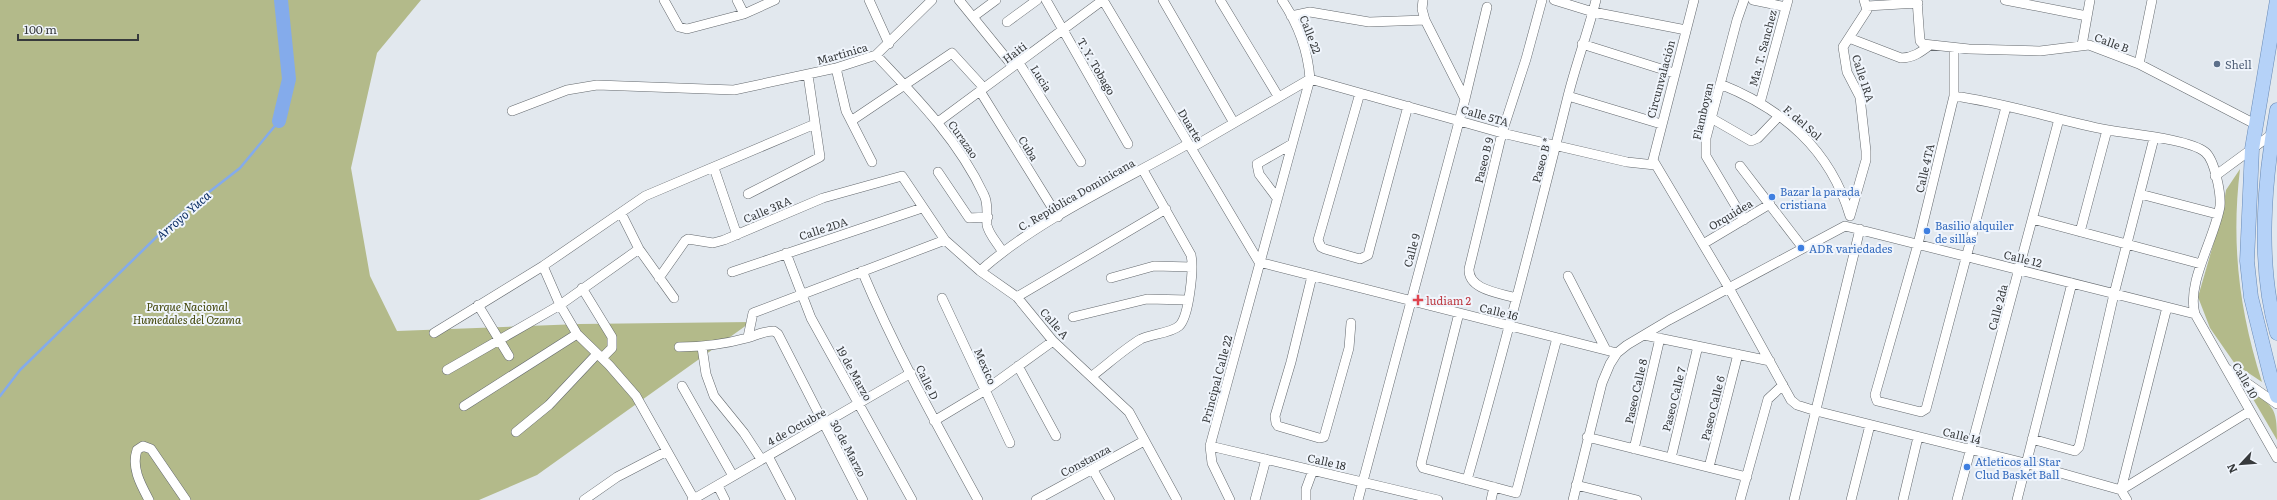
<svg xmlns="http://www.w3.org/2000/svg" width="2277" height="500" viewBox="0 0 2277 500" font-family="Literata,serif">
<rect width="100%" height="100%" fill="#e2e8ee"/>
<path fill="#b3ba8a" d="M0,0h421l-44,53 -26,115 19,108 27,55 183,-7 171,-2 -214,153 -58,25h-479z
M2240,169c-9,75 -1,141 22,213l-27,-18 -25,-36 -12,-31 24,-83 4,-24z
M2246,387c27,20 31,18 31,53z"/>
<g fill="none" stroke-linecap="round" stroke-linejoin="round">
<path stroke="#84abeb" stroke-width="2.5" d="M0,396l20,-26 157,-153 63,-49 39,-47"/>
<path stroke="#84abeb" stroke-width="14" d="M279,121l10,-42 -8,-79"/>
<defs>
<path id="minor" d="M664,0l15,27 8,2 57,-15 31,-14
M737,0l7,14
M869,0l20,44
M959,0l52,64 8,-1
M1046,0l82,144
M1103,0l156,262
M1163,0l71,123
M1220,0l58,96
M1423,0l-1,9 3,11 40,79
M1554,0l39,12 93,18
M1694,0l-41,160 76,128 62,112 6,5 19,6 209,52 96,27
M1753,0l33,7
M1917,0l3,41 3,3 46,5 71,2 49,-6 50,19 116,60
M2005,0l82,16
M1867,6l51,-3
M1291,16l19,-4 59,10 56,-2
M973,17l23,-17
M1007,22l30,-22
M1849,38l52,20c12,0 20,-6 29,-13
M1582,44l92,29
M2082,45l8,-45
M1954,48v48l-36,148 -43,151 2,6 44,11 5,-3 80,-302
M876,55c41,43 83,86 108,140 5,10 2,19 3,30 1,8 11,19 15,26
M1019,63l62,99
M2139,64l13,-64
M836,68l10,43 26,51
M1310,79l192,54 125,29 28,3
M1720,84c63,25 110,65 130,132
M980,91l78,126
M1360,93l-42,147 3,7 4,2 35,10 8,-4 2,-8 38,-141
M1568,96l93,28
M1954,96c52,7 102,24 154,34 22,4 81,9 97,22 10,8 16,42 15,54 -5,32 -34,77 -25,108l82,144
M1760,103l28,-103
M512,111l55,-21 30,-5 137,5 102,-22 40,-13 56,-55
M1711,118l40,23 7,-3 21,-22
M851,121l101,-68 32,35
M938,122l165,-122
M1191,148l119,-69
M1740,166l63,82
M714,168l23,67
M938,172l31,46 19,-1
M2215,176l60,-44
M748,194l72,-37 -12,-82
M2140,194l77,20
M1277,198l-18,-24 -2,-10 35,-20
M621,213l18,36 35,49
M1850,216l16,-56v-9l-6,-54 -13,-25 -4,-25 24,-37 -3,-10
M2033,219l168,45
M1744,220l-38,-64v-18l31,-118 7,-20
M2080,232l27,-102
M1703,244l67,-40
M786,253l25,65 101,182
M1259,262l358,91
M543,266l17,39 17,29 32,31 27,31 58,103
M862,271c33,79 75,154 116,229
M980,271c57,-51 141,-89 208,-127
M732,272l190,-64
M1312,276l-21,86 -16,54 1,7 2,3 41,12 5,-1 25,-89 2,-25
M1568,276l38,74
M659,278l26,-37 3,-2 25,4 11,-3 99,-42 79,-22 43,64 35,31 37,26 36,44 76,71 48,88
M1111,278l43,-12 38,1
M582,288l30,49v11l-10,10
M1017,297l149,-88
M942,298l68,145
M1516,298c-16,-5 -48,-8 -47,-29l33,-136 24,-74 16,-59
M478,305l31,51
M1459,313l-38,151 2,4 93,25 41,-155
M1073,317l74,-18 41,1
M434,333l109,-67 102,-70 170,-72
M1644,335l126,26
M748,337l5,-24 192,-73
M679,347c23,0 46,-3 68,-9 10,-3 17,-7 27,-7l4,3 85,166
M702,347l4,27 8,22 30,37 17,26
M1018,366l38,70
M2227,369l50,35
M447,370l113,-65 79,-56
M1092,376c16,-12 32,-27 49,-37 11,-5 30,-6 38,-13 10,-9 15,-58 12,-71l-48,-85
M682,386l51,90
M464,406l113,-72
M934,421l50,-30 69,-50
M516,432l33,-27 48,-51
M1587,437l160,40
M2032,439l43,12 4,-4 35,-153 40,-156
M1210,446l228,54
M1634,449l26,-111
M768,456l23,44
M1671,458l27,-112
M1709,467l29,-113
M1093,470l17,30
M1467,480c36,-127 69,-255 101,-384 8,-32 20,-64 28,-96
M1576,485l61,15
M718,486l7,14
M2121,490l46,-183
M2121,490l129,-79
M2121,490l6,10
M149,500c-8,-15 -18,-32 -12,-50l6,-4 8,3 35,51
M584,500l33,-23 50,-26
M692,500l219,-127
M1036,500l108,-59
M1230,500l-18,-37 -2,-17 100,-367c-2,-28 -12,-55 -28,-79
M1255,500l11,-41
M1306,500v-11l7,-19
M1358,500l107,-401 22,-92
M1491,500l3,-13
M1573,500l29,-117 8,-19 7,-11 10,-8 42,-25 176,-94 350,88
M1740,500l28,-101 15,-14
M1794,500l66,-271
M1851,500l19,-75
M1903,500l15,-63
M1957,500l102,-381
M2017,500l55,-217"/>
<path id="primary" d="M2277,0l-25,149 -5,112 4,36 20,81 6,18
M2277,110c-13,69 -20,155 0,223"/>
</defs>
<use href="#minor" stroke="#64696e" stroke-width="10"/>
<use href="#primary" stroke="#6889b4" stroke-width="15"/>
<use href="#minor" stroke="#fff" stroke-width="9"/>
<use href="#primary" stroke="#b5d2f8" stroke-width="14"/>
</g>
<circle fill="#5c6f8a" stroke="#f0f5fc" stroke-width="1.5" cx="2217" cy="64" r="4"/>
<g fill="#3f7fe0" stroke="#f0f5fc" stroke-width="1.5">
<circle cx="1772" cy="197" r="4"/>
<circle cx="1927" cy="231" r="4"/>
<circle cx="1801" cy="248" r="4"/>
<circle cx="1967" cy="467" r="4"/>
</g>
<path fill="#e0444e" stroke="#f0f5fc" stroke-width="1.5" d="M1416 294h4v4h4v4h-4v4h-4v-4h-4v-4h4z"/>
<g text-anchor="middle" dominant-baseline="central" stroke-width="4" stroke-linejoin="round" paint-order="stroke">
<g font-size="11" fill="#373a3c" stroke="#f0f5fc">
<text transform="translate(1311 34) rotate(69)">Calle 22</text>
<text transform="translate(2112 42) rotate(20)">Calle B</text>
<text transform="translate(1762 48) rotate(-75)">Ma. T. Sanchez</text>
<text transform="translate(1014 52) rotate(-37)">Haiti</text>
<text transform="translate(842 53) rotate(-16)">Martinica</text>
<text transform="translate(1097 66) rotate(60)">T. Y. Tobago</text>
<text transform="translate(1042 78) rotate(58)">Lucia</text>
<text transform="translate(1864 78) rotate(72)">Calle 1RA</text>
<text transform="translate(1660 79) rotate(-75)">Circunvalación</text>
<text transform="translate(1702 111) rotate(-77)">Flamboyan</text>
<text transform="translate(1485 115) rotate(16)">Calle 5TA</text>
<text transform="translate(1803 122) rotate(41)">F. del Sol</text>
<text transform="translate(1191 125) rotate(59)">Duarte</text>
<text transform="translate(964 139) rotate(55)">Curazao</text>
<text transform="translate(1029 148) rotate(58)">Cuba</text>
<text transform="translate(1483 160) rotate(-76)">Paseo B 9</text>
<text transform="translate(1541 160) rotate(-75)">Paseo B *</text>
<text transform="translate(1924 168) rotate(-77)">Calle 4TA</text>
<text transform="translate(1076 194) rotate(-30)">C. República Dominicana</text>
<text transform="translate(767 209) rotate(-23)">Calle 3RA</text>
<text transform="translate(1730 214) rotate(-31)">Orquidea</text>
<text transform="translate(823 228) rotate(-18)">Calle 2DA</text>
<text transform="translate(1411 250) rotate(-75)">Calle 9</text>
<text transform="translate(2023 258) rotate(14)">Calle 12</text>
<text transform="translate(1997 307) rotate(-75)">Calle 2da</text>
<text transform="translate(1499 311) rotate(14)">Calle 16</text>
<text transform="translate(1055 323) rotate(49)">Calle A</text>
<text transform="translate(986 366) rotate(66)">Mexico</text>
<text transform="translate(855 373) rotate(61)">19 de Marzo</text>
<text transform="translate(1216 379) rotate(-75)">Principal Calle 22</text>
<text transform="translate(2246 380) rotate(60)">Calle 10</text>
<text transform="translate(928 382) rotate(64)">Calle D</text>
<text transform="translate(1635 391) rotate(-77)">Paseo Calle 8</text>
<text transform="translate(1673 399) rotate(-76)">Paseo Calle 7</text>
<text transform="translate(1712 408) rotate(-76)">Paseo Calle 6</text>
<text transform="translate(796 426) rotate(-29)">4 de Octubre</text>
<text transform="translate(1962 435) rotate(14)">Calle 14</text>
<text transform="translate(849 448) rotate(62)">30 de Marzo</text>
<text transform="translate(1085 460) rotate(-28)">Constanza</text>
<text transform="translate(1327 461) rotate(13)">Calle 18</text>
</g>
<g font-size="11" fill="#4e5e75" stroke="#f0f5fc" text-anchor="start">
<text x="2225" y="64">Shell</text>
</g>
<g font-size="11" fill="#366cbe" stroke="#f0f5fc" text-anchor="start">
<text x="1780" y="191">Bazar la parada<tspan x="1780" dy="13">cristiana</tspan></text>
<text x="1935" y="225">Basilio alquiler<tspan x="1935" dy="13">de sillas</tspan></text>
<text x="1809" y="248">ADR variedades</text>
<text x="1975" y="461">Atleticos all Star<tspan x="1975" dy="13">Clud Basket Ball</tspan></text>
</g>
<g font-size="11" fill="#be3a42" stroke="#f0f5fc" text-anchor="start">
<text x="1426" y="300">ludiam 2</text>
</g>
<g font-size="11" font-style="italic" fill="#414608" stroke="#f0f5fc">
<text x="187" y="306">Parque Nacional<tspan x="187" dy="13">Humedales del Ozama</tspan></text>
</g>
<g font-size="12" font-style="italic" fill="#092c63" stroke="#f0f5fc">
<text transform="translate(183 215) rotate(-41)">Arroyo Yuca</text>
</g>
</g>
<g transform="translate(2241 464) rotate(244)" stroke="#f0f5fc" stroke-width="3" paint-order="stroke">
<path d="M0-3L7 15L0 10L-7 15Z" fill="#373a3c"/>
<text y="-6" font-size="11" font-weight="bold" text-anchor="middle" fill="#373a3c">N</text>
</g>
<path d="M18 34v6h120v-6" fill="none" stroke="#373a3c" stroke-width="2"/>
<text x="24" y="34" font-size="12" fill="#373a3c" stroke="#f0f5fc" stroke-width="3" paint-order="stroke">100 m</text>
</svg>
